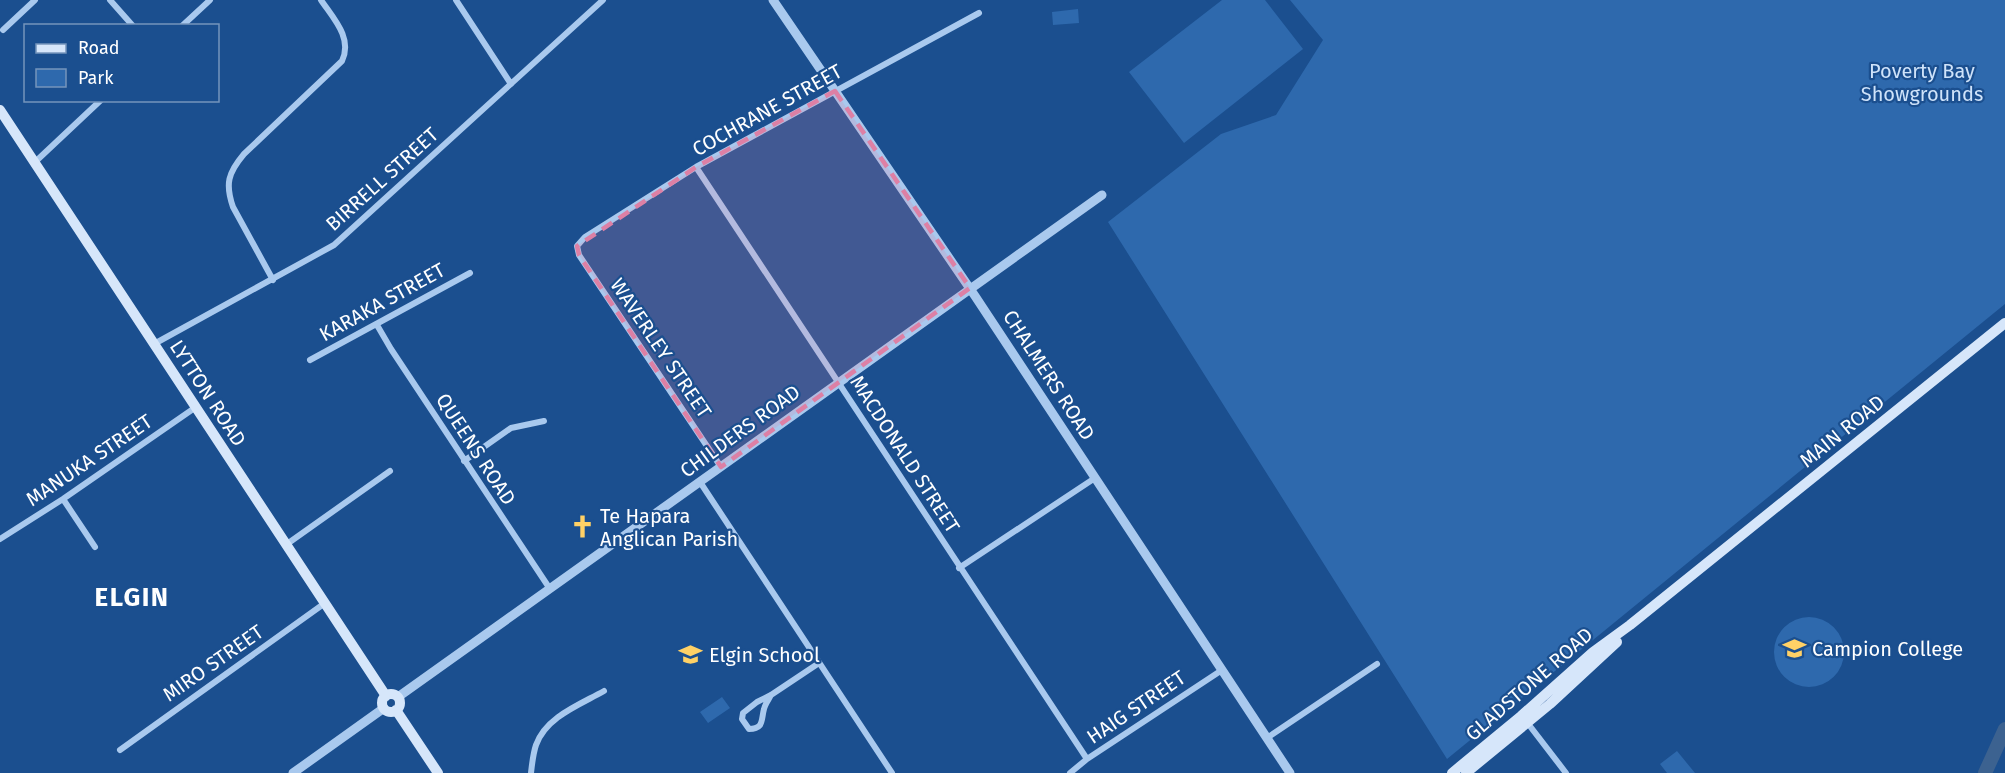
<svg xmlns="http://www.w3.org/2000/svg" width="2005" height="773" viewBox="0 0 2005 773" font-family="'Fira Sans',sans-serif">
<rect width="100%" height="100%" fill="#1b4f8f"/>
<path fill="#2e69ad" d="M1222,0h43l38,49 -119,94 -55,-71z
M1290,0h715v304l-558,455 -339,-537 113,-88 55,-19 47,-75z
M1078,9l1,14 -26,2 -1,-13z
M1774 652a35 35 0 1 1 70 0a35 35 0 1 1-70 0Z
M722,697l8,11 -22,15 -8,-11z
M1677,751l18,22h-28l-7,-9z"/>
<g fill="none" stroke-linecap="round" stroke-linejoin="round">
<path stroke="#3c6290" stroke-width="14" d="M1985,773l20,-44"/>
<path stroke="#a9c9ee" stroke-width="6" d="M110,0l23,26
M456,0l55,84
M182,26l28,-26
M3,30l32,-30
M34,163l67,-63
M696,167l391,592
M273,280l-40,-73c-8,-23 -5,-34 11,-53l98,-93c11,-23 -9,-43 -21,-61
M377,325l14,24 159,240
M154,344l180,-99 269,-245
M310,360l160,-87
M464,461l47,-33 33,-7
M721,467l-142,-212 -2,-9 8,-9 111,-70 283,-154
M700,482l192,291
M63,499l32,48
M0,539l63,-40 133,-92
M287,544l103,-73
M959,568l136,-90
M771,695c-2,4 -6,9 -7,14 -3,11 0,20 -15,20l-7,-10 1,-6 14,-11 14,-7 48,-32
M1526,721l40,52
M1267,738l110,-74
M120,750l205,-147
M531,773c1,-9 2,-19 5,-28 10,-28 43,-40 68,-54
M1070,773l17,-14 135,-89"/>
<path stroke="#a9c9ee" stroke-width="9" d="M773,0l202,296 315,477
M398,697l704,-502
M293,773l91,-65"/>
<path stroke="#d6e6fa" stroke-width="10" d="M0,110l386,586
M382 703a9 9 0 1 1 18 0a9 9 0 1 1-18 0Z
M396,710l42,63
M1452,773l69,-57 72,-64 37,-27 375,-302
M1466,773l84,-69 67,-62"/>
</g>
<path fill="#dd80a5" fill-opacity="0.2" stroke="#dd80a5" stroke-width="4.5" stroke-dasharray="12 8" stroke-linejoin="round" d="M835,91l135,197 -249,179 -142,-212 -2,-9 119,-79z"/>
<defs>
<symbol id="church-bare" viewBox="-9 -9 18 18"><path d="M-1.2-6h2.4v3.5h3.3v2.4h-3.3V6h-2.4V-.1h-3.3v-2.4h3.3Z" fill="#ffd166" stroke="#1b4f8f" stroke-width="2.5" paint-order="stroke"/></symbol>
<symbol id="school-bare" viewBox="-9 -9 18 18"><path d="M0-5L7-2L0 1L-7-2ZM-4 1L0 2.5L4 1V4Q0 6-4 4Z" fill="#ffd166" stroke="#1b4f8f" stroke-width="2.5" paint-order="stroke"/></symbol>
</defs>
<g fill-rule="evenodd">
<use href="#church-bare" x="566" y="510" width="33" height="33"/>
<use href="#school-bare" x="1778" y="632" width="33" height="33"/>
<use href="#school-bare" x="674" y="638" width="33" height="33"/>
</g>
<g text-anchor="middle" dominant-baseline="central" stroke-width="4.5" stroke-linejoin="round" paint-order="stroke">
<g font-size="20" fill="#cfe3fa" stroke="#1b4f8f">
<text x="1922" y="71">Poverty Bay<tspan x="1922" dy="23">Showgrounds</tspan></text>
</g>
<g font-size="20" fill="#fff" stroke="#1b4f8f">
<text transform="translate(767 110) rotate(-29)">COCHRANE STREET</text>
<text transform="translate(382 179) rotate(-42)">BIRRELL STREET</text>
<text transform="translate(382 302) rotate(-29)">KARAKA STREET</text>
<text transform="translate(661 348) rotate(56)">WAVERLEY STREET</text>
<text transform="translate(1049 375) rotate(57)">CHALMERS ROAD</text>
<text transform="translate(208 393) rotate(57)">LYTTON ROAD</text>
<text transform="translate(740 431) rotate(-36)">CHILDERS ROAD</text>
<text transform="translate(1842 431) rotate(-39)">MAIN ROAD</text>
<text transform="translate(476 449) rotate(57)">QUEENS ROAD</text>
<text transform="translate(905 454) rotate(57)">MACDONALD STREET</text>
<text transform="translate(89 460) rotate(-34)">MANUKA STREET</text>
<text transform="translate(213 663) rotate(-35)">MIRO STREET</text>
<text transform="translate(1529 684) rotate(-41)">GLADSTONE ROAD</text>
<text transform="translate(1136 707) rotate(-34)">HAIG STREET</text>
</g>
<g font-size="20" fill="#fff" stroke="#1b4f8f" text-anchor="start">
<text x="600" y="516">Te Hapara<tspan x="600" dy="23">Anglican Parish</tspan></text>
<text x="1812" y="649">Campion College</text>
<text x="709" y="655">Elgin School</text>
</g>
<g font-size="26" font-weight="bold" letter-spacing="1.5" fill="#fff" stroke="#1b4f8f">
<text x="132" y="597">ELGIN</text>
</g>
</g>
<rect x="24" y="24" width="195" height="78" fill="#1b4f8f" stroke="#7695bc" stroke-width="1.5"/>
<rect x="36" y="44" width="30" height="9" fill="#d6e6fa" stroke="#7695bc" stroke-width="1.5"/>
<text x="78" y="54" font-size="18" fill="#ffffff">Road</text>
<rect x="36" y="69" width="30" height="18" fill="#2e69ad" stroke="#7695bc" stroke-width="1.5"/>
<text x="78" y="84" font-size="18" fill="#ffffff">Park</text>
</svg>
